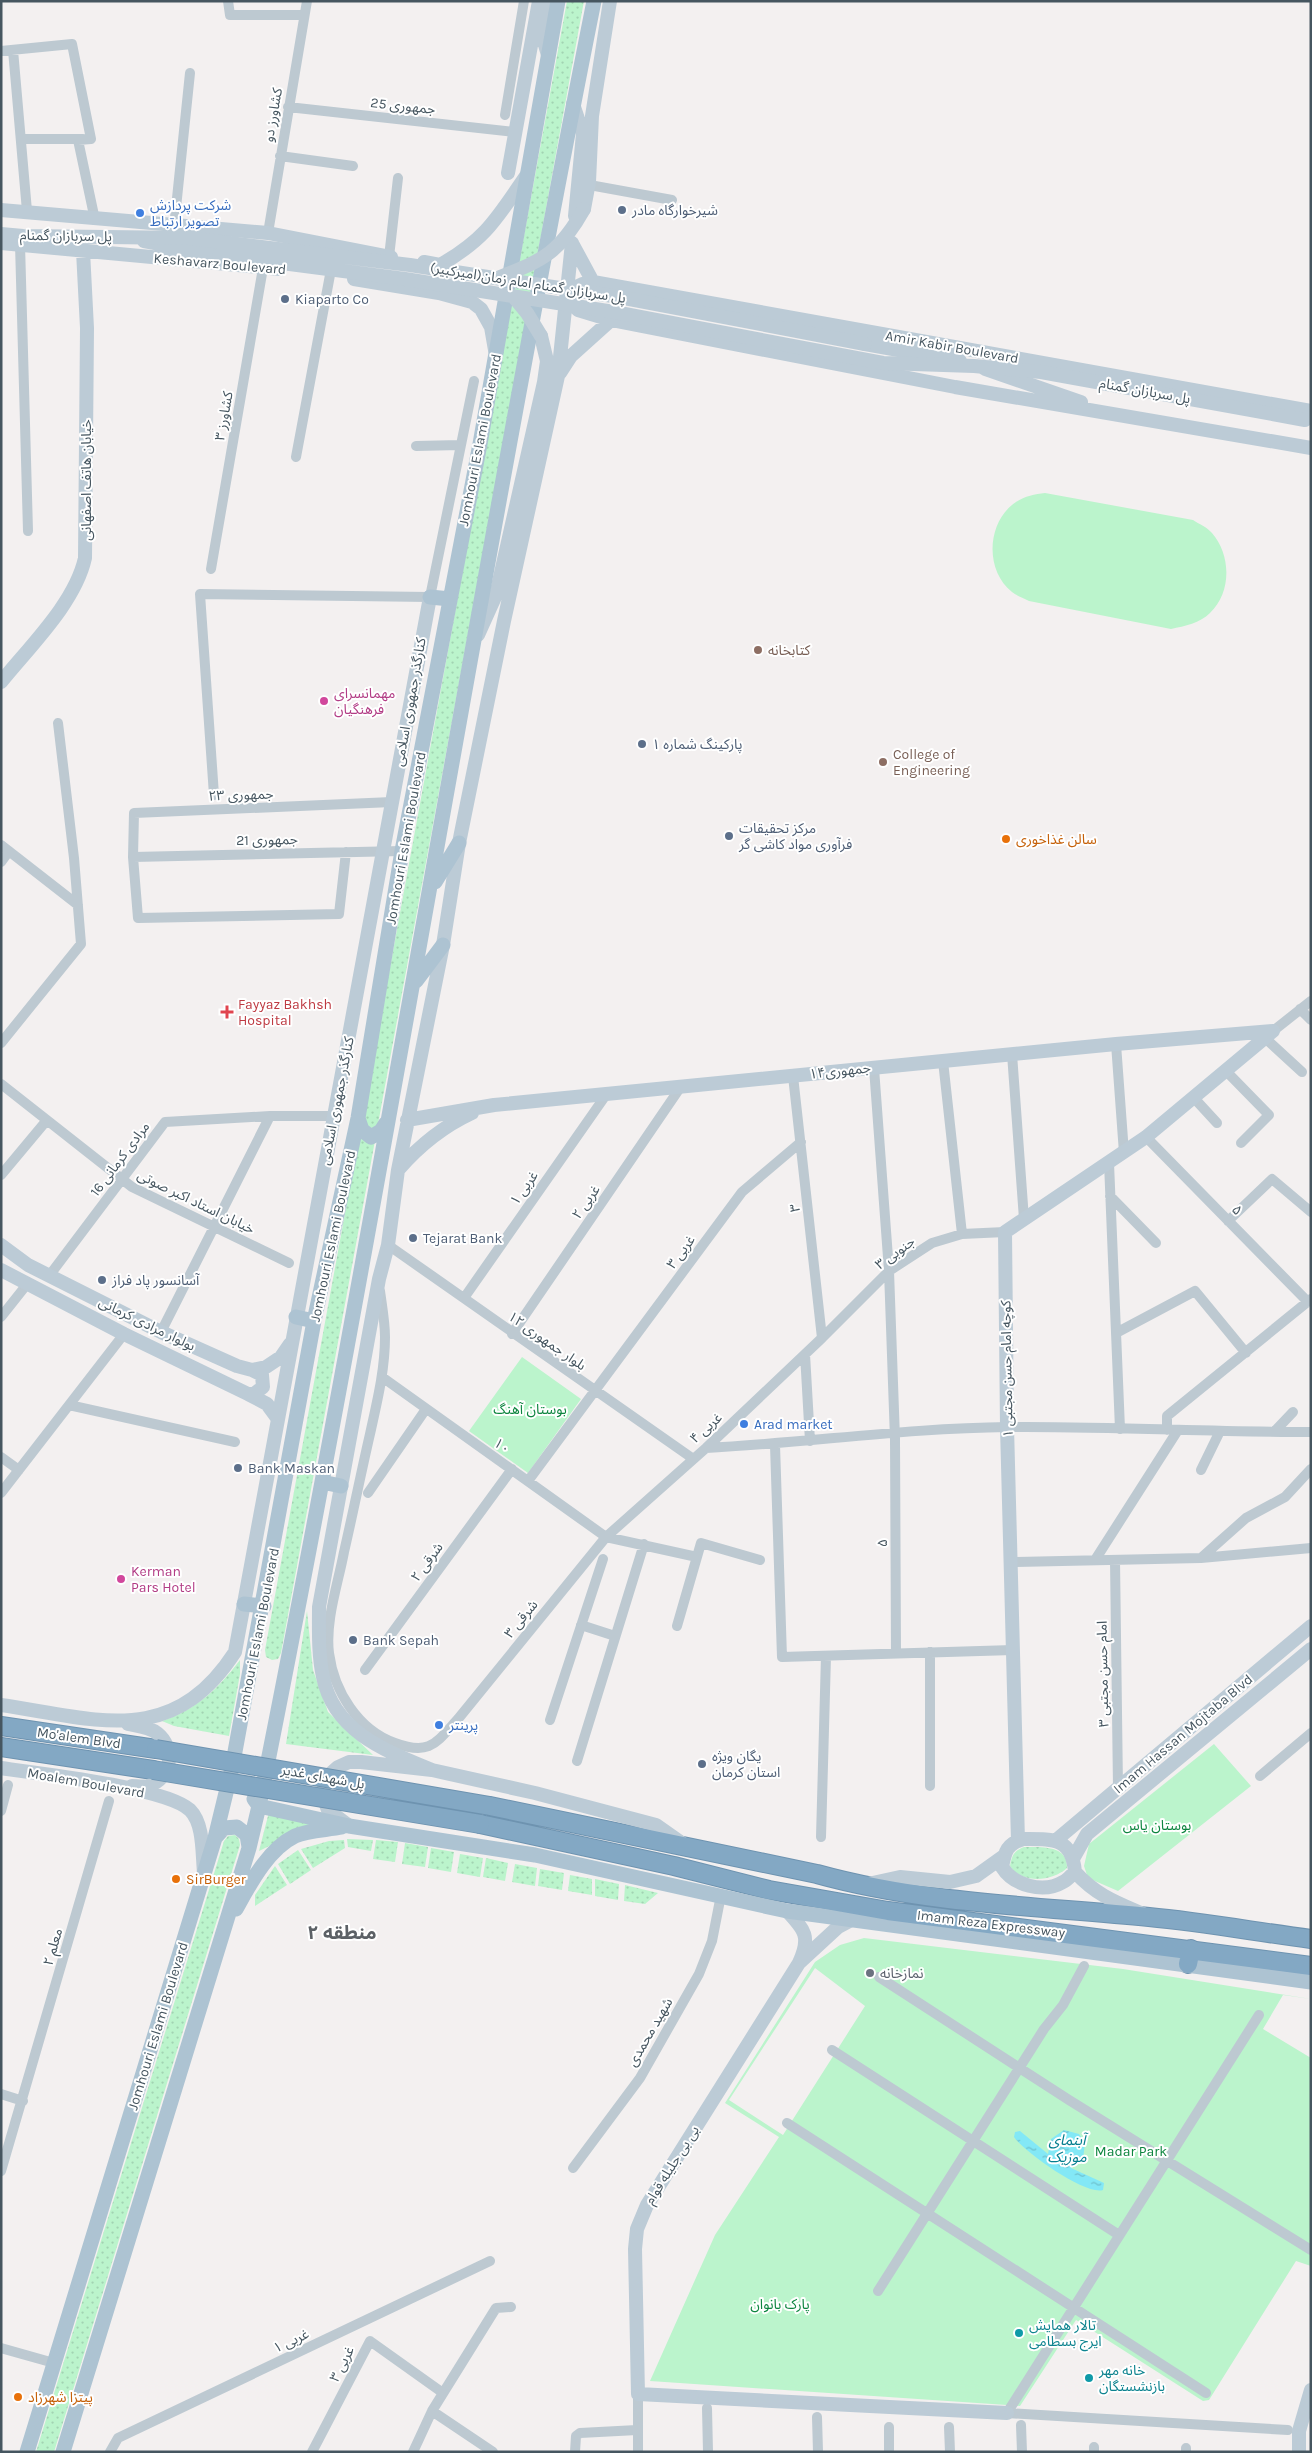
<svg xmlns="http://www.w3.org/2000/svg" width="1312" height="2453" viewBox="0 0 1312 2453" font-family="Karla,'Noto Sans Arabic',sans-serif">
<defs>
<pattern id="grass-dots" width="8" height="8" patternUnits="userSpaceOnUse" patternTransform="scale(1.25)"><rect width="8" height="8" fill="#bbf4cc"/><path d="M2 2h.1M6 6h.1" fill="none" stroke="#a2d3b2" stroke-width="1.8" stroke-linecap="round"/></pattern>
<pattern id="water-ripples" width="26" height="14" patternUnits="userSpaceOnUse" patternTransform="scale(1.25)"><rect width="26" height="14" fill="#83e8f6"/><path d="M2 4q2-2 4 0t4 0M15 11q2-2 4 0t4 0" fill="none" stroke="#6dbfcb"/></pattern>
</defs>
<rect width="100%" height="100%" fill="#f3f0f0"/>
<path fill="url(#grass-dots)" d="M567,1h17l-303,1652 -3,6 -6,1 -6,-3 -1,-7z
M307,1611l6,59 15,42 45,43 -87,-11z
M240,1660v14l-11,62 -55,-10 -12,-5c35,-12 56,-32 78,-61z
M269,1812l47,11 -57,28z
M235,1835l4,4 1,6 -186,607h-18l188,-611 4,-5z
M347,1839l26,1 -2,11 -23,-4z
M344,1840l1,8 -32,20 -12,-19 28,-8z
M376,1840l22,2 -3,20 -22,-3z
M405,1843l23,4 -3,20 -23,-3z
M1024,1847c18,0 44,-2 43,21 -14,13 -45,17 -57,-2 2,-11 4,-15 14,-19z
M431,1848l23,4 -3,20 -23,-4z
M298,1850l13,20 -21,14 -12,-20z
M460,1854l23,4 -3,19 -23,-4z
M486,1858l22,5 -3,18 -22,-4z
M515,1864l22,4 -2,18 -23,-4z
M275,1866l12,19 -32,21v-11z
M540,1869l24,4 -2,17 -24,-4z
M570,1875l22,4v16l-24,-4z
M595,1879l24,5 -1,16 -23,-4z
M625,1885l33,8 -13,11 -21,-3z"/>
<path fill="#bbf4cc" fill-rule="evenodd" d="M1045,493l148,27c6,4 14,7 19,13 19,22 20,59 -2,80 -10,10 -25,13 -39,16l-142,-28c-5,-3 -12,-5 -17,-9 -28,-22 -25,-71 4,-90 9,-6 19,-8 29,-9z
M522,1357l59,42 -53,74 -59,-42z
M1214,1744l37,42 -133,105 -30,-13 -4,-12 5,-22z
M864,1938l259,31 188,30 -28,-4 -20,34 48,29v208l-15,-5 -87,139 -6,1 -127,-81 -56,86 -370,-25 65,-146 64,-98 -54,-34 90,-141 25,-17zM815,1968l50,38 -82,129 -54,-35z"/>
<path fill="url(#water-ripples)" d="M1064,2130l15,4 6,9 -2,16 -12,9 33,15 -1,7c-17,6 -79,-38 -89,-53l1,-5 5,-1 28,23 3,-15z"/>
<g fill="none" stroke-linecap="round" stroke-linejoin="round">
<defs>
<path id="highway" d="M1,1726l155,23
M1,1747l152,23
M490,1806l327,68c108,30 221,32 332,43 54,5 108,15 162,22
M480,1824l194,42 95,24 119,21 423,55
M1188,1964l3,-15"/>
</defs>
<use href="#highway" stroke="#6e93b0" stroke-width="20"/>
<path stroke="#bdc9d1" stroke-width="10" d="M228,1l2,14h74
M13,50l14,161
M1,51l71,-7 19,95 -13,1 17,80
M288,107l227,25
M505,115l19,-114
M22,139h61
M280,156l73,10
M595,186l77,14
M174,227l16,-154
M268,233l39,-232
M20,244l8,287
M389,257l9,-79
M416,446l44,-1
M296,457l34,-182
M211,569l52,-301
M214,795l-14,-201 230,3 44,-216
M1,845l77,60
M346,852l-7,62 -201,4 -5,-61 1,-44 258,-11
M133,857l269,-6
M1,862l8,-11
M1300,1009l11,11
M1273,1031l38,-30
M1265,1038l37,34
M1,1043l80,-99 -7,-86 -16,-135
M1116,1044l8,109
M1012,1054l12,165
M943,1061l19,173
M874,1068l15,203 6,168 1,214
M1226,1071l43,44 -28,28
M793,1076l29,262
M1,1084l131,103 157,76
M1194,1098l23,25
M1146,1137l162,165
M1109,1163l11,266
M1,1175l46,-55
M1110,1196l46,47
M1228,1221l44,-42 39,33
M388,1245l304,213
M49,1276l116,-154 105,-6h64
M380,1291c2,15 5,31 5,46 0,33 -8,65 -15,97 -9,39 -17,79 -26,118 -6,32 -19,69 -15,101 5,38 29,77 66,90 35,13 41,0 63,-24l148,-182 100,-89 116,-110 67,-67 43,-28 30,-9 43,-2
M464,1298l142,-203
M1,1317l27,-34
M161,1332l109,-216
M1116,1333l79,-42 51,62
M512,1334l170,-249
M805,1354l5,87
M382,1377l224,160 91,20
M69,1405l166,37
M1167,1430v-14l144,-117
M1274,1432l19,-20
M775,1445l7,212 231,-7
M706,1448c100,-5 201,-20 302,-21 101,-1 202,5 303,5
M1,1457l18,13
M1201,1470l19,-39
M528,1481l214,-289 59,-50
M1,1493l123,-159
M368,1493l58,-84
M1201,1558l45,-40 39,-21 26,-28
M1095,1560l83,-130
M1115,1560l3,228
M1011,1562l190,-4 110,-10
M581,1625l34,11
M677,1626l24,-83 59,17
M365,1670l147,-201
M550,1720l53,-161
M577,1761l67,-217
M1260,1776l51,-43
M930,1786v-134
M1,1811l7,-26
M821,1837l5,-181
M879,1977l190,123 242,150
M1259,2015l-252,398 281,17
M832,2050l287,185
M1,2094l22,7
M787,2123l419,270
M573,2168l67,-90 59,-104 13,-33 9,-46
M1,2171l108,-370
M878,2291l166,-262 19,-24 21,-39
M1,2348l53,15
M707,2408l1,44
M432,2411l61,41
M817,2417l1,35
M1021,2425l1,27
M889,2427v25
M949,2427l1,25
M1094,2447v5
M1186,2448v4
M110,2452l8,-14 372,-177
M312,2452l58,-111 73,52
M413,2452l19,-41 64,-103 15,-1
M575,2452l1,-16 4,-3 57,-3
M638,2452v-58"/>
<path stroke="#bccbd6" stroke-width="14" d="M548,55l-6,-20 6,-34
M573,104l10,30 -8,82
M508,173l31,-172
M584,209l5,-27 3,-66 18,-115
M1,210l267,23 123,24
M144,241l75,14
M1,243l279,26
M573,245l20,37
M424,262l16,3c46,-26 57,-47 86,-89
M354,279l85,14 33,9 9,7 10,18 4,23
M865,344l95,17
M985,369l96,33
M560,373l11,-17 40,-36
M1311,411l-718,-129c-16,1 -20,6 -20,22l5,6 33,10 344,67 356,61
M478,635l18,-40 48,-213 3,-21 -6,-25
M1,682c29,-36 74,-79 84,-124l2,-230 -4,-77
M407,1120l87,-15 622,-61 157,-13
M399,1169c20,-23 45,-43 73,-56
M1,1245l27,20 133,67 76,34 15,4 14,-3 15,-10 9,-13
M1,1270l123,64 124,60 19,10 11,15
M248,1394h6l9,-7 -1,-12 -10,-5
M1,1705c96,14 171,44 234,-53l195,-1055
M128,1724c9,2 21,3 29,9 19,15 15,46 -9,53 -5,1 -11,0 -16,0
M1,1768c38,6 164,19 189,42 14,14 12,43 14,62
M432,1770c-46,-19 -98,-38 -109,-93 -5,-23 -4,-47 -4,-70l60,-328 9,-34 10,-75 45,-225 16,-102 45,-222 54,-245 14,-133
M348,1825l-20,-15 -4,-11v-13l5,-11 9,-8 11,-5h12l71,8 103,23 121,32 27,19
M1023,1839c29,0 49,-2 52,33 -4,3 -7,8 -12,10 -20,12 -50,3 -61,-15 3,-16 5,-23 21,-28z
M1018,1841l-11,-414 -2,-195 141,-95 127,-106
M1055,1841l256,-215
M1074,1857l13,-23 224,-185
M1075,1872c21,23 40,30 68,42
M868,1884l32,-7 50,5 26,-6 28,-20
M787,1911c18,19 24,26 12,52l-152,242 -10,24 -2,20 3,145 369,19
M800,1962l38,-35 15,-8
M1299,2452v-21l12,-41"/>
<path stroke="#adc3d2" stroke-width="15" d="M430,597l20,2
M435,882l24,-39
M416,981l27,-36
M358,1118l4,12 9,7 10,-6 5,-8
M296,1317l18,4
M322,1482l19,4
M244,1604l20,2
M254,1799l5,7 90,20 186,29 252,56 524,71
M215,1838l9,-10 13,-1 10,8 2,12
M236,1909c14,-25 32,-60 59,-73 13,-6 33,-6 47,-9
M27,2452l188,-614 17,-70 82,-447 44,-203 44,-267 78,-407 78,-443
M63,2452l186,-604 10,-42c121,-600 215,-1204 335,-1805"/>
<use href="#highway" stroke="#83a8c4" stroke-width="18"/>
<defs>
<path id="highway-bridge" d="M156,1749l334,57
M153,1770l327,54"/>
</defs>
<use href="#highway-bridge" stroke="#6e93b0" stroke-width="20" stroke-linecap="butt"/>
<path stroke="#bccbd6" stroke-width="14" d="M1,234l22,2 166,2 221,27 209,32 246,47
M219,255l186,24 209,33 269,51 91,3 67,6 264,48 6,-4
M500,277c44,-17 60,-25 84,-68
M513,296l14,17 14,23"/>
<use href="#highway-bridge" stroke="#83a8c4" stroke-width="18"/>
</g>
<g fill="#5c6f8a" stroke="#fff" stroke-width="2">
<circle cx="622" cy="210" r="5"/>
<circle cx="285" cy="299" r="5"/>
<circle cx="642" cy="744" r="5"/>
<circle cx="729" cy="836" r="5"/>
<circle cx="413" cy="1238" r="5"/>
<circle cx="102" cy="1280" r="5"/>
<circle cx="238" cy="1468" r="5"/>
<circle cx="353" cy="1640" r="5"/>
<circle cx="702" cy="1764" r="5"/>
</g>
<g fill="#3f7fe0" stroke="#fff" stroke-width="2">
<circle cx="140" cy="213" r="5"/>
<circle cx="744" cy="1424" r="5"/>
<circle cx="439" cy="1725" r="5"/>
</g>
<g fill="#8d6e63" stroke="#fff" stroke-width="2">
<circle cx="758" cy="650" r="5"/>
<circle cx="883" cy="762" r="5"/>
</g>
<g fill="#d1479c" stroke="#fff" stroke-width="2">
<circle cx="324" cy="701" r="5"/>
<circle cx="121" cy="1579" r="5"/>
</g>
<g fill="#e8710a" stroke="#fff" stroke-width="2">
<circle cx="1006" cy="839" r="5"/>
<circle cx="176" cy="1879" r="5"/>
<circle cx="18" cy="2397" r="5"/>
</g>
<path fill="#e0444e" stroke="#fff" stroke-width="2" d="M224.5 1004.5h5v5h5v5h-5v5h-5v-5h-5v-5h5z"/>
<circle fill="#6b7280" stroke="#fff" stroke-width="2" cx="870" cy="1973" r="5"/>
<g fill="#0f9aa8" stroke="#fff" stroke-width="2">
<circle cx="1019" cy="2333" r="5"/>
<circle cx="1089" cy="2378" r="5"/>
</g>
<g text-anchor="middle" dominant-baseline="central" stroke-width="4" stroke-linejoin="round" paint-order="stroke">
<g font-size="14" fill="#465660" stroke="#fff">
<text transform="translate(403 106) rotate(6)">جمهوری 25</text>
<text transform="translate(273 115) rotate(-80)">کشاورز دو</text>
<text transform="translate(66 236) rotate(1)">پل سربازان گمنام</text>
<text transform="translate(220 264) rotate(5)">Keshavarz Boulevard</text>
<text transform="translate(528 283) rotate(9)">پل سربازان گمنام امام زمان(امیرکبیر)</text>
<text transform="translate(952 347) rotate(10)">Amir Kabir Boulevard</text>
<text transform="translate(1145 391) rotate(10)">پل سربازان گمنام</text>
<text transform="translate(224 416) rotate(-80)">کشاورز ۳</text>
<text transform="translate(480 440) rotate(-79)">Jomhouri Eslami Boulevard</text>
<text transform="translate(86 480) rotate(-90)">خیابان هاتف اصفهانی</text>
<text transform="translate(410 702) rotate(-80)">کنارگذر جمهوری اسلامی</text>
<text transform="translate(241 795) rotate(-2)">۲۳ جمهوری</text>
<text transform="translate(406 838) rotate(-80)">Jomhouri Eslami Boulevard</text>
<text transform="translate(267 840) rotate(-1)">جمهوری 21</text>
<text transform="translate(840 1071) rotate(-6)">جمهوری۱۴</text>
<text transform="translate(337 1101) rotate(-79)">کنارگذر جمهوری اسلامی</text>
<text transform="translate(120 1159) rotate(-53)">مرادی کرمانی 16</text>
<text transform="translate(524 1188) rotate(-55)">۱ غربی</text>
<text transform="translate(196 1202) rotate(26)">خیابان استاد اکبر صوتی</text>
<text transform="translate(586 1202) rotate(-55)">۲ غربی</text>
<text transform="translate(795 1208) rotate(-96)">۳</text>
<text transform="translate(1237 1210) rotate(46)">۵</text>
<text transform="translate(333 1236) rotate(-78)">Jomhouri Eslami Boulevard</text>
<text transform="translate(681 1252) rotate(-54)">۳ غربی</text>
<text transform="translate(895 1253) rotate(-36)">۳ جنوبی</text>
<text transform="translate(147 1324) rotate(26)">بولوار مرادی کرمانی</text>
<text transform="translate(547 1341) rotate(35)">بلوار جمهوری ۱۲</text>
<text transform="translate(1007 1369) rotate(-91)">کوچه امام حسن مجتبی ۱</text>
<text transform="translate(706 1428) rotate(-42)">۴ غربی</text>
<text transform="translate(502 1446) rotate(35)">۱۰</text>
<text transform="translate(882 1543) rotate(-90)">۵</text>
<text transform="translate(427 1562) rotate(-54)">۲ شرقی</text>
<text transform="translate(521 1619) rotate(-51)">۳ شرقی</text>
<text transform="translate(258 1634) rotate(-79)">Jomhouri Eslami Boulevard</text>
<text transform="translate(1103 1674) rotate(-91)">امام حسن مجتبی ۳</text>
<text transform="translate(1183 1734) rotate(-40)">Imam Hassan Mojtaba Blvd</text>
<text transform="translate(79 1738) rotate(8)">Mo'alem Blvd</text>
<text transform="translate(323 1777) rotate(10)">پل شهدای غدیر</text>
<text transform="translate(86 1783) rotate(10)">Moalem Boulevard</text>
<text transform="translate(991 1924) rotate(7)">Imam Reza Expressway</text>
<text transform="translate(53 1947) rotate(-74)">معلم ۲</text>
<text transform="translate(158 2026) rotate(-73)">Jomhouri Eslami Boulevard</text>
<text transform="translate(650 2032) rotate(-60)">شهید محمدی</text>
<text transform="translate(672 2165) rotate(-58)">بی بی جلیله قوام</text>
<text transform="translate(291 2341) rotate(-25)">غربی ۱</text>
<text transform="translate(342 2364) rotate(-63)">غربی ۳</text>
</g>
<g font-size="14" fill="#366cbe" stroke="#fff" text-anchor="start">
<text x="150" y="205">شرکت پردازش<tspan x="150" dy="16">تصویر ارتباط</tspan></text>
<text x="754" y="1424">Arad market</text>
<text x="449" y="1725">پرینتر</text>
</g>
<g font-size="14" fill="#4e5e75" stroke="#fff" text-anchor="start">
<text x="632" y="210">شیرخوارگاه مادر</text>
<text x="295" y="299">Kiaparto Co</text>
<text x="652" y="744">پارکینگ شماره ۱</text>
<text x="739" y="828">مرکز تحقیقات<tspan x="739" dy="16">فرآوری مواد کاشی گر</tspan></text>
<text x="423" y="1238">Tejarat Bank</text>
<text x="112" y="1280">آسانسور پاد فراز</text>
<text x="248" y="1468">Bank Maskan</text>
<text x="363" y="1640">Bank Sepah</text>
<text x="712" y="1756">یگان ویژه<tspan x="712" dy="16">استان کرمان</tspan></text>
</g>
<g font-size="14" fill="#785e54" stroke="#fff" text-anchor="start">
<text x="768" y="650">کتابخانه</text>
<text x="893" y="754">College of<tspan x="893" dy="16">Engineering</tspan></text>
</g>
<g font-size="14" fill="#b23c85" stroke="#fff" text-anchor="start">
<text x="334" y="693">مهمانسرای<tspan x="334" dy="16">فرهنگیان</tspan></text>
<text x="131" y="1571">Kerman<tspan x="131" dy="16">Pars Hotel</tspan></text>
</g>
<g font-size="14" fill="#c56008" stroke="#fff" text-anchor="start">
<text x="1016" y="839">سالن غذاخوری</text>
<text x="186" y="1879">SirBurger</text>
<text x="28" y="2397">پیتزا شهرزاد</text>
</g>
<g font-size="14" fill="#be3a42" stroke="#fff" text-anchor="start">
<text x="238" y="1004">Fayyaz Bakhsh<tspan x="238" dy="16">Hospital</tspan></text>
</g>
<g font-size="14" fill="#0d853f" stroke="#fff">
<text x="530" y="1409">بوستان آهنگ</text>
<text x="1157" y="1825">بوستان یاس</text>
<text x="1131" y="2151">Madar Park</text>
<text x="780" y="2304">پارک بانوان</text>
</g>
<g font-size="14" fill="#5b616d" stroke="#fff" text-anchor="start">
<text x="880" y="1973">نمازخانه</text>
</g>
<g font-size="14" fill="#0d838f" stroke="#fff" text-anchor="start">
<text x="1029" y="2325">تالار همایش<tspan x="1029" dy="16">ایرج بسطامی</tspan></text>
<text x="1099" y="2370">خانه مهر<tspan x="1099" dy="16">بازنشستگان</tspan></text>
</g>
<g font-size="15" font-style="italic" fill="#047e8f" stroke="#fff">
<text x="1067" y="2140">آبنمای<tspan x="1067" dy="17">موزیک</tspan></text>
</g>
<g font-size="19" font-weight="bold" fill="#5c6166" stroke="#fff">
<text x="342" y="1933">منطقه ۲</text>
</g>
</g>
<rect width="1312" height="2453" fill="none" stroke="#465660" stroke-width="5"/>
</svg>
